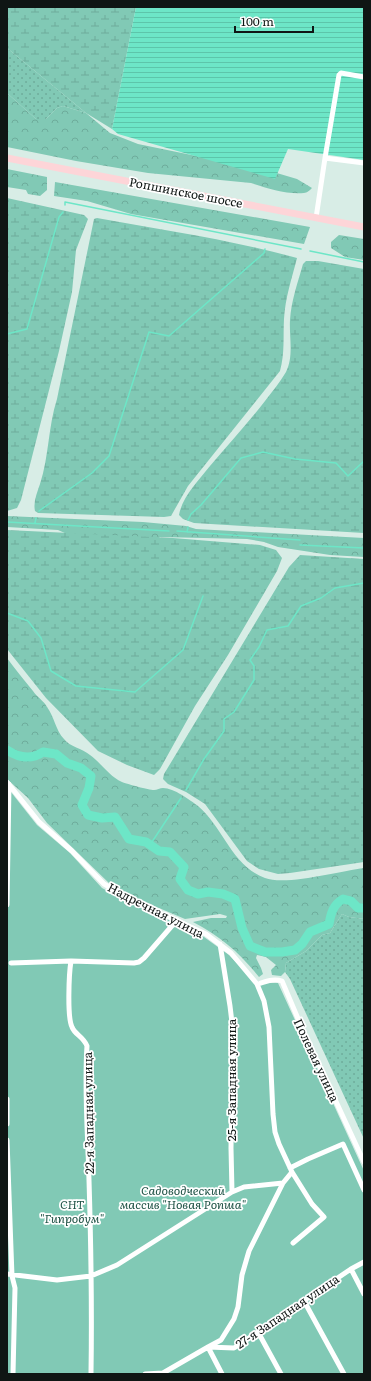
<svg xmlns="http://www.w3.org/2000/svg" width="371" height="1381" viewBox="0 0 371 1381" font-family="Literata,serif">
<defs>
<pattern id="grass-dots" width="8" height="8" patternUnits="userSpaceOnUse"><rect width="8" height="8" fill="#81c9b5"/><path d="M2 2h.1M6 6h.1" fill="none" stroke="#6eac9b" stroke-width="1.8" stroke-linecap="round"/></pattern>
<pattern id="forest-crowns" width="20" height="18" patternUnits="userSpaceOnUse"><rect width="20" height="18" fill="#81c9b5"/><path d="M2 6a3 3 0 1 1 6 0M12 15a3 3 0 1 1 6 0" fill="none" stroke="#6eac9b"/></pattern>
<pattern id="wetland-marsh" width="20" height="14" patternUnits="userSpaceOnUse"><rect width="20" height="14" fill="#81c9b5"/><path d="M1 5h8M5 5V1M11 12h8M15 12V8" fill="none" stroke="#6eac9b"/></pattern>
<pattern id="water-rules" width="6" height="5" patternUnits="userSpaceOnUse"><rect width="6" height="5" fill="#6de6c7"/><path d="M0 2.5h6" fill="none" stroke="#5dc5aa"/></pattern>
</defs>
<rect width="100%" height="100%" fill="#d8ede6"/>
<path fill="url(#grass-dots)" d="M7,48l79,65 -23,-7 -6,2 -11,11h-10l-29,-26z
M342,914l7,3 15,2v220l-74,-160 -5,-7 1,-9 20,-12 16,-16 8,-2z"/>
<path fill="url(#forest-crowns)" d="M7,93l29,26h10l11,-11 6,-2 23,7 24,20 28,11 132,27 27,8 15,9c-2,2 -5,5 -8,5 -16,2 -39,-5 -53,-10l-103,-10 -72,-12 -69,-14z
M7,169l40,8v13l-7,6 -12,-2 -2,-4 -19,-3z
M55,182l255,45 -6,17 -173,-30 -44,-13 -33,-5z
M339,235l25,4v21l-19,-3 -14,-9v-6z
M7,516l136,6 43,4 10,3 168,9v19l-34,-2 -52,-8 -14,-5 -17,-3 -87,-2 -5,4 -88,-7 -9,-4 -51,-3z
M7,658c8,11 17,22 26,33 4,6 11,10 14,16 7,9 9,24 17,32 6,8 18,9 26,16 11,8 19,21 32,27 5,2 27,8 32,8 3,0 6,-2 9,-2 11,0 27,12 35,18 25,21 34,60 67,72 21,8 75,-7 99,-10v51l-15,-2 -7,-3 -12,19 -8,2 -16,16 -20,12 -1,9 -4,4 -9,-1 -1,-5 5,-5 -10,-8 -9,-2 -1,3 5,10 2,6 -4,3c-20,-25 -38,-40 -66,-55l18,-4h15l1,-2 -7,-2 -35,5 -45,-19 -30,-16 -63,-61 -19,-25 -21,-19z"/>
<path fill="url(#wetland-marsh)" d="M7,7h129l-24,122 -26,-16 -79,-65z
M7,198l77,17 4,4 -12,31 -4,42 -13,59 -38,149 -4,8 -10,3z
M97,218c66,12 135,22 200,40 -5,20 -12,40 -13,61 -1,18 1,34 -4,52l-92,115 -17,30 -7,1 -126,-4 -3,-2c-2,-9 2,-18 5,-27 9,-27 8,-57 17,-85l37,-180z
M306,261h12l46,8v264l-170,-10 -11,-4 -4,-4c3,-18 20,-35 31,-49 18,-21 37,-42 55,-65 7,-9 15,-19 21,-29 8,-16 3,-35 4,-52 1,-19 8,-38 13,-56z
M7,530l166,8 87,7 16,5 6,8 -5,13 -49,84 -33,51 -35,63 -6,6 -27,-10 -29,-14 -52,-53 -39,-49z
M300,555l64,4v303l-74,11 -12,1 -19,-5 -12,-8 -42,-57 -19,-12 -18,-8 -5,-5 1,-5 125,-207z"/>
<path fill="#81c9b5" d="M7,787l30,38 33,28 32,35 34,18 48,20 20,11 25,18 25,26 24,2 86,188v203h-357z"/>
<path fill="url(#water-rules)" d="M136,7h228v153l-76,-11 -13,30 -157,-45 -6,-5z"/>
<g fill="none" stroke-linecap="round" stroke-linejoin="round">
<path stroke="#6de6c7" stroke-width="1.5" d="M65,205v-3l236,47
M310,251l54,11
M7,334l20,-5 32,-112 4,-5
M39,511l53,-38 17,-17 40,-124 20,4 95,-83 1,-4
M188,520l3,-6 10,-9 40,-47 22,-6 32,7 41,4 12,13 16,-15
M7,522l162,9
M35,523l1,-5
M177,531l123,9
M187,532l1,-5
M300,545l64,3
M7,613l21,8 13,17 10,33 25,15 59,6 48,-42 20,-54
M186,790l18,-31 20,-28v-12l10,-7 20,-32v-14l-4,-6 9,-13 8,-17 21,-4 13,-20 20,-8 14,-10 29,-5
M150,845l31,-47"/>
<path stroke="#6de6c7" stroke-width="9" d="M7,750c12,8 24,10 36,2l13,2 11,9 14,5 10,8 -2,12 -7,17 6,10 14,3 13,-1 14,22 17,3 13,9 11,1 14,15 -4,12 8,11 10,4 10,-2 15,2 12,5 7,29 8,18 15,6h17l13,-2 7,-6 8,-12 19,-8c2,-11 4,-19 14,-25l8,2 7,7h6"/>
<path stroke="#fff" stroke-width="5" d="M325,158l39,5
M316,218l9,-60 14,-83 2,-2 23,4
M7,782l32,40 33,29 32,33 34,19 68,31 25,19 26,31 7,17 5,26 4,87 2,18 4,12 13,28
M7,905l2,-121
M220,944l10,62 3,25 -2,117 1,44
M11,963l60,-2
M257,984c8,-2 16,-6 25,-3l20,47 62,134
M7,1099v25
M7,1140l5,136 3,12 -2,86
M290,1168l18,-9 35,-15 21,46
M351,1269l13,25
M7,1274l50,6 34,-4 26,-11 115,-73 12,-5 39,-4
M304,1301l40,73
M258,1332l23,42
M91,1374c1,-65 0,-129 -2,-194 -1,-45 -5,-89 -2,-134 -4,-10 -12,-11 -15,-19 -5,-10 -3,-54 -1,-66l63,2 5,-1 5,-4 33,-38
M145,1374l18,-1 45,-26 26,1 117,-79 13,-7
M222,1374l-14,-27 13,-7 13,-21 4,-12 4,-32 7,-24 34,-68 9,-11 20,32 12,13 -31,26"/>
<path stroke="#fdd5d8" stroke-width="7" d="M7,158l357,69"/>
</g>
<g text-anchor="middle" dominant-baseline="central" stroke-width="3.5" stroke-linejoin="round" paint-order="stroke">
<g font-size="12" fill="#0f1614" stroke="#fff">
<text transform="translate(186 192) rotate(11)">Ропшинское шоссе</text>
<text transform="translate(156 910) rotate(27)">Надречная улица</text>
<text transform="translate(317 1060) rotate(65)">Полевая улица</text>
<text transform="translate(231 1080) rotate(-90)">25-я Западная улица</text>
<text transform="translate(88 1113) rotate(-91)">22-я Западная улица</text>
<text transform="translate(287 1311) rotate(-34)">27-я Западная улица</text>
</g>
<g font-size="12" font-style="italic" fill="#215447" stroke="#fff">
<text x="183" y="1190">Садоводческий<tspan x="183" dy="14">массив "Новая Ропша"</tspan></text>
<text x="72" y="1204">СНТ<tspan x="72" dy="14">"Гипробум"</tspan></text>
</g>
</g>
<rect width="371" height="1381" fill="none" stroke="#0f1614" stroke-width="16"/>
<path d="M235 26v6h78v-6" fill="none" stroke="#0f1614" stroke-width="2"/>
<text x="241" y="26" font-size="12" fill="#0f1614" stroke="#ffffff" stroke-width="3" paint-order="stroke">100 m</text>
</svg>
